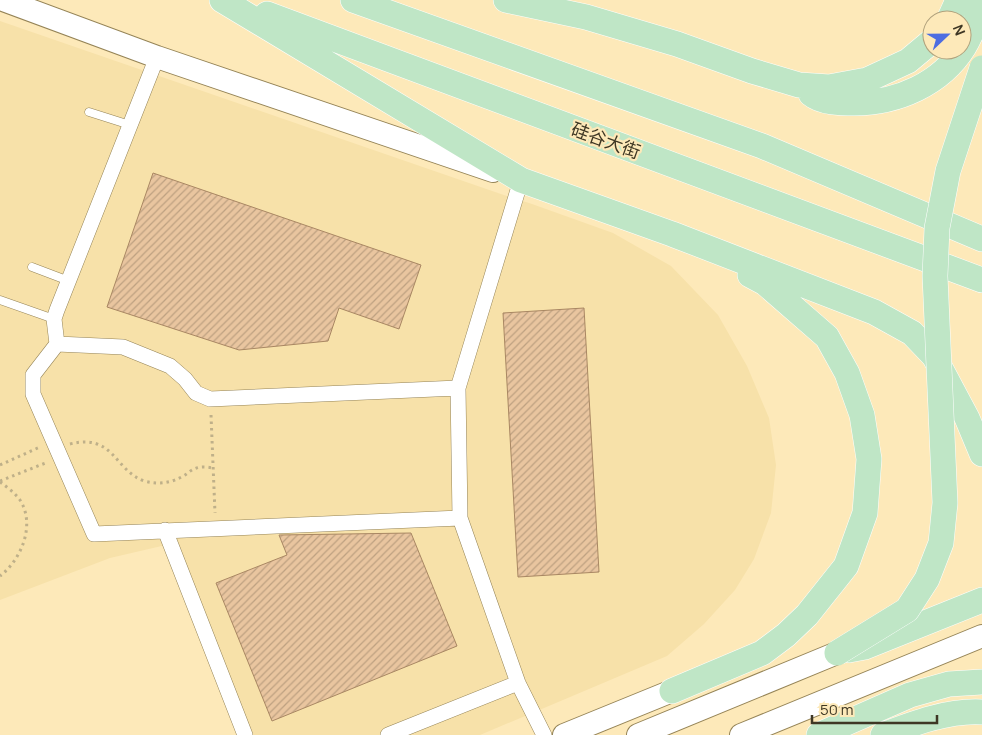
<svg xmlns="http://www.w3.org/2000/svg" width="982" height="735" viewBox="0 0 982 735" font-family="Manrope,'Noto Sans SC',sans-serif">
<defs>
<pattern id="building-hatch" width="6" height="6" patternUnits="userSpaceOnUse" patternTransform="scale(1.25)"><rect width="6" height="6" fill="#e9c59f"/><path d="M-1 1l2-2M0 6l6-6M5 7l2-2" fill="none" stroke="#bea181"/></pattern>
</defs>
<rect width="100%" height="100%" fill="#fde9b9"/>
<path fill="#f7e1a9" d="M0,21l498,172 34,11 81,29 58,33 47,49 29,51 22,52 7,47 -5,48 -17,46 -19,31 -31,34 -37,32 -187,79h-243l-71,-190 -56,13 -110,42z"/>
<path fill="url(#building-hatch)" stroke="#a98763" d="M153,173l268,92 -22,64 -60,-21 -11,33 -89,9 -132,-43z
M584,308l15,264 -81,5 -15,-264z
M411,533l46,113 -185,75 -56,-138 71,-28 -8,-20z"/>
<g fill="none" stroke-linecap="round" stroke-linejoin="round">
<defs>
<path id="lane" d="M89,112l41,13
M32,267l37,14
M0,300l54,19"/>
<path id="street" d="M157,57l-100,253 -3,9 3,25 66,3 47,19 15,13 11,14 14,6 248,-11
M521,180l-63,208 2,130 58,165 26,52
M57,344l-24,31v19l61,140 366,-16
M165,530l80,205
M388,735l130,-52"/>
<path id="secondary" d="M3,0l154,57 336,114
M564,735l108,-44
M638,735l199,-82
M741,735l241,-99"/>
<path id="primary" d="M222,0l299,180 151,54 202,78 38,21 22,23 33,62 15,36
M353,0l409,146 220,93
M506,0l80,17 91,27 75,27 47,14 30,2 38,-7 41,-19 24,-20
M267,14l715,266
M949,20l9,-20
M811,94c11,9 30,9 44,9 42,0 86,-19 109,-56 8,-13 13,-28 18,-42
M849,650l16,-3 117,-47
M672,691l90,-38 24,-18 21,-20 39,-49 19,-53 4,-54 -7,-44 -15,-42 -20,-36 -62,-54 -15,-8
M819,735l91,-40 39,-11 33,-2
M883,735c31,-12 66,-25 99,-23"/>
</defs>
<use href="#lane" stroke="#958457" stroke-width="9"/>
<use href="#street" stroke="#958457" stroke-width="16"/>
<use href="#secondary" stroke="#958457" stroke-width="24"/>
<use href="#primary" stroke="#fff" stroke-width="26"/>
<path stroke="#bfb089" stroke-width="3" stroke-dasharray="2.5 4" stroke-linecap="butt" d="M211,415l4,98
M70,444c44,-11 44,26 74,37 15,4 28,2 41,-6 3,-2 6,-5 9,-6 6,-3 13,-2 19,-1
M0,465l40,-18
M0,481l48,-19
M0,482c7,5 15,11 20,18 16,25 1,60 -20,76"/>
<use href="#lane" stroke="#fff" stroke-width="8"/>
<use href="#street" stroke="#fff" stroke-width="15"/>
<use href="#secondary" stroke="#fff" stroke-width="22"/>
<use href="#primary" stroke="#bfe6c6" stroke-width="25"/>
<defs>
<path id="primary-bridge" d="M837,653l70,-43 20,-31 14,-36 4,-40 -10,-227 2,-48 11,-57 34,-103"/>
</defs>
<use href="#primary-bridge" stroke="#fff" stroke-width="26" stroke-linecap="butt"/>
<use href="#primary-bridge" stroke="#bfe6c6" stroke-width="25"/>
</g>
<g text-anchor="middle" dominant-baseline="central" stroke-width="4.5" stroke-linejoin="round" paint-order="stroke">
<g font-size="18" fill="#3e3724" stroke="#fde9b9">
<text transform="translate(606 140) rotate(20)">硅谷大街</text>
</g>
</g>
<g transform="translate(947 35) rotate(68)"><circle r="24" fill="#fde9b9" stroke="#b1a27d"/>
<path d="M0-4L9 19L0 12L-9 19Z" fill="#4d6de1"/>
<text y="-8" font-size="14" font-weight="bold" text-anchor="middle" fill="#3e3724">N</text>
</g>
<path d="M812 715v8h125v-8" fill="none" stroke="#3e3724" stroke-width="2.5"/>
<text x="820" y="715" font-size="15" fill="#3e3724" stroke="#fde9b9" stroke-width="4" paint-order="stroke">50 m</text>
</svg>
